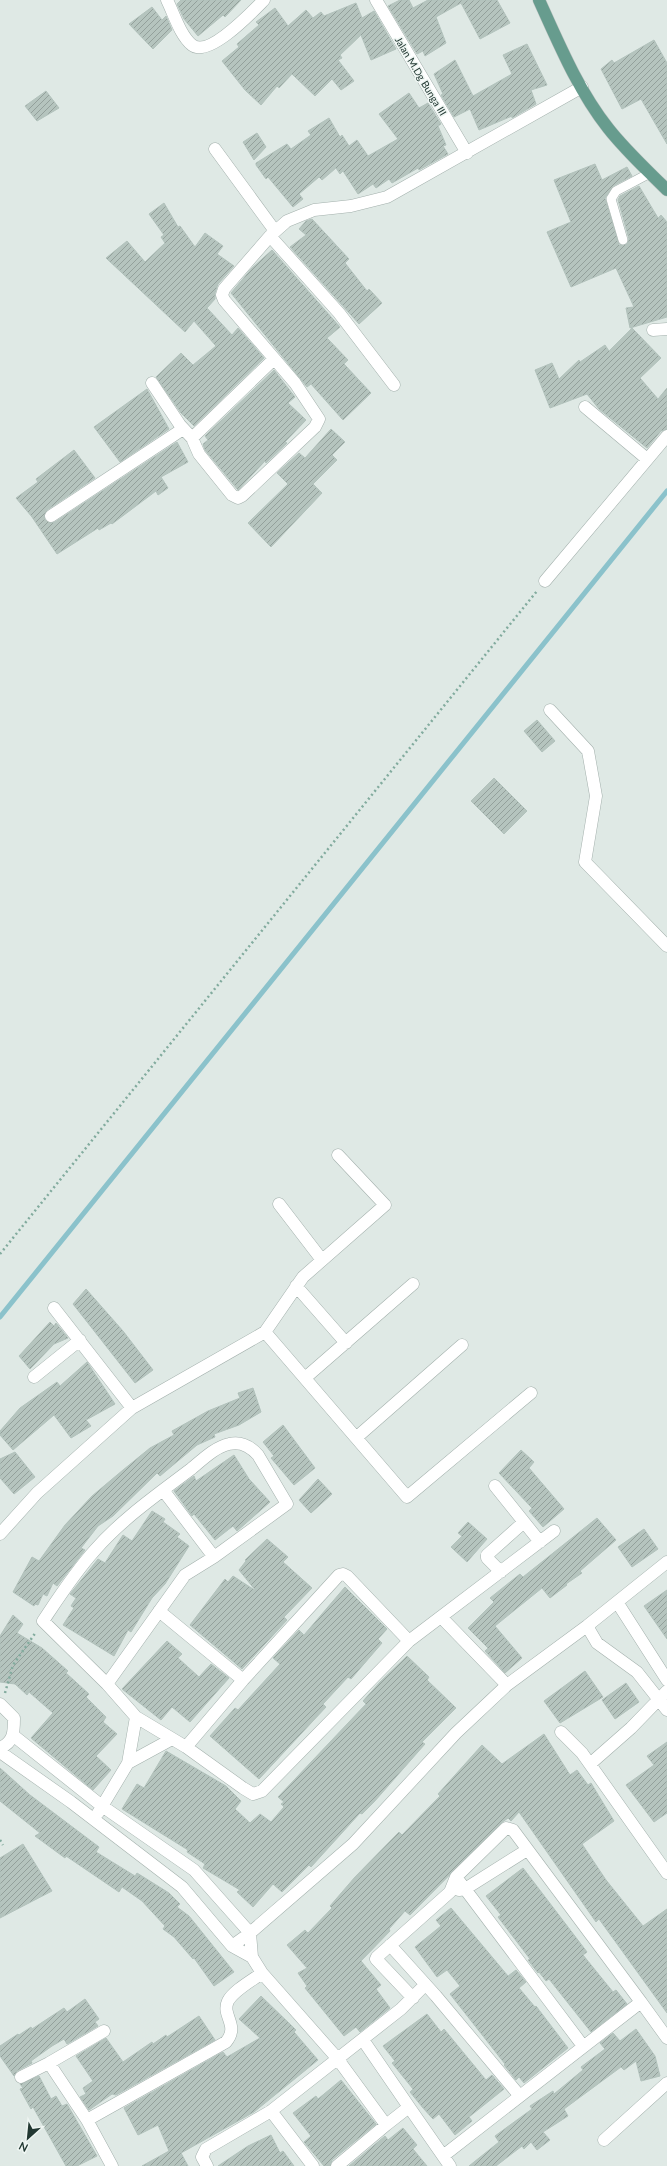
<svg xmlns="http://www.w3.org/2000/svg" width="667" height="2166" viewBox="0 0 667 2166" font-family="Lato,sans-serif">
<defs>
<pattern id="building-hatch" width="6" height="6" patternUnits="userSpaceOnUse"><rect width="6" height="6" fill="#b5c4be"/><path d="M-1 1l2-2M0 6l6-6M5 7l2-2" fill="none" stroke="#93a09b"/></pattern>
</defs>
<rect width="100%" height="100%" fill="#dfe9e5"/>
<g fill="none" stroke-linecap="round" stroke-linejoin="round">
<path stroke="#8bc2cb" stroke-width="5" d="M0,1317l667,-826"/>
</g>
<path fill="url(#building-hatch)" stroke="#b2c2bc" d="M181,0h60l-16,17 -2,-2 -25,21 -14,-17 -7,-15z
M400,0h9l4,8 15,-8h69l13,23 -30,16 -19,-36 -25,14 10,26 -21,13 -2,-5 -6,3 -29,-48z
M356,3l6,15 12,-7 22,38 -25,11 -10,-25 -21,20 2,3 -4,2 16,21 -13,9 -9,-11 -17,17 -23,-22 -13,14 -2,-2 -16,19 -16,-15 -23,-29 17,-14 -2,-3 22,-19 -3,-3 19,-14 13,18 18,-16 7,8 8,-6 3,4z
M152,7l10,13 4,-4 6,14 -19,19 -24,-25z
M654,40l13,23v81l-26,-45 -19,10 -21,-40 11,-9 2,3z
M527,44l20,41 -16,5 5,14 -24,14v-2l-33,14 -9,-21 -16,8 -13,-22 2,-1 -9,-20 21,-14 18,36 39,-22 -9,-19z
M46,91l13,17 -22,13 -12,-15z
M409,93l10,15 9,-5 13,21 -3,2 8,19 -3,1 5,8 -29,16 -1,-2 -26,15 -3,-4 -13,9 -3,-4 -15,10 -15,-23 -3,3 -4,-6 -14,12 -3,-3 -20,17 4,5 -10,8 -25,-30 -2,2 -10,-14v-2l31,-19 4,5 20,-14 -3,-4 21,-13 11,19 2,-2 7,11 8,-6 11,16 30,-17 -19,-25z
M257,133l9,14 -12,13 -11,-18z
M595,164l7,16 25,-13 5,9 -19,10 -8,12 14,47 8,-1 2,-5 -11,-39 2,-4 17,-9 2,-1 19,32 3,-3 6,7v95l-37,11 -4,-20 8,-1 -18,-39 -45,19 -24,-55 24,-10 -17,-42z
M164,203l14,24 2,-1 15,21 10,-14 18,13 -6,8 17,12 -16,18 -3,9v6l-8,9 25,27 6,-7 26,30 -70,68 -13,-13 -25,-36 25,-24 12,12 23,-19 -22,-25 -9,11 -79,-74 21,-17 18,21 20,-19 -4,-6 3,-2 -15,-21z
M312,219l37,40 -4,4 22,28 2,-2 13,14 -23,21 -69,-77 16,-12 -7,-6 7,-8z
M272,250l68,77 -13,11 21,22 -4,4 27,29 -28,27 -32,-36 -4,3 -76,-94 21,-25z
M632,328l29,30 -21,20 18,21 9,-11v41l-6,2 -14,17 -48,-39 -12,-15 -37,14 -15,-38 17,-7 7,16 20,-19 1,2 25,-17 4,6z
M274,370l21,27 -7,6 18,17 -21,22 2,1 -21,20 -1,-2 -27,29 -33,-40 -2,-6 5,-4 -3,-4z
M147,389l22,40 -49,33 -26,-35z
M331,429l14,13 -13,13 5,5 -24,24 9,9 -51,54 -23,-24 40,-39 -11,-11 22,-20 6,5z
M177,442l11,20 -27,15 7,11 -10,7 -2,-4 -44,33 -1,-1 -12,7 -1,-2 -41,26 -25,-37 -16,-19 22,-16 -2,-3 38,-29 21,28 -48,32 -3,6 1,4 6,3 4,-1z
M537,720l18,21 -13,11 -18,-21z
M494,778l33,33 -23,23 -33,-33z
M86,1289l37,42 30,39 -18,13 -62,-79z
M50,1322l4,4 2,-3 12,15 -14,6 -24,25 -11,-13z
M87,1362l28,42 -29,16 5,6 -20,12 -17,-23 -41,35 -13,-15v-4l20,-23 37,-26 3,4z
M253,1388l8,24 -22,13 -25,9 1,3 -18,8 -37,31 -3,-3 -44,43 -15,10 -17,22 4,2 -28,36 -4,-3 -6,13 -4,-2 -5,11 -3,-1 -1,2 -21,-14 19,-35 7,4 26,-36 27,-29 31,-26 27,-22 24,-13 -2,-4 36,-20 32,-13 -2,-5z
M283,1425l32,43 -21,17 -23,-27 3,-2 -11,-14z
M521,1450l13,12 -5,6 35,41 -21,18 -14,-16 3,-3 -33,-35z
M15,1452l20,25 -21,17 -14,-16v-19z
M234,1455l15,24 21,23 -33,29 -4,-5 -18,14 -21,-26 -2,2 -18,-25 20,-15 2,5z
M318,1479l14,15 -21,19 -12,-13z
M152,1511l13,8 -2,3 17,12 -3,3 12,9 -24,38 -13,14 -21,34 -3,-2 -14,26 -51,-31 11,-17 -3,-2 5,-8 -6,-4 28,-35 7,4 18,-28 9,6z
M597,1518l19,22 -36,31 2,2 -16,11 1,1 -17,13 -8,-10 -47,38 27,32 -17,15 -20,-22 3,-3 -20,-20 26,-26 -4,-4 30,-24 3,3z
M468,1522l19,17 -20,23 -16,-15 11,-11 -4,-3z
M644,1529l14,20 -26,18 -14,-20z
M267,1539l21,18 -5,5 29,26 -28,29 3,3 -45,49 -52,-44 35,-46 3,3 5,-6 23,15 -17,-21 7,-9 -1,-1z
M345,1587l42,42 -9,10 4,4 -31,36 -3,-2 -25,27 3,3 -67,72 -49,-43 25,-28 3,2 42,-46 -7,-6 26,-28 5,5z
M667,1590v49l-23,-33z
M13,1615l10,9 -6,9 25,15 26,23 -2,2 23,21 -3,3 20,20 -3,5 14,12 -21,22 15,14 -18,20 -62,-52 22,-25 -24,-21 -2,3 -12,-11 -15,-2v-46z
M167,1641l15,13 -4,4 21,19 12,-13 18,14 -39,44 -18,-15 -11,13 -39,-31z
M407,1656l22,21 -2,3 29,28 -34,34 3,2 -51,58 -12,12 -2,-1 -49,54 -2,-2 -27,27 -9,-8 -20,23 -16,-15 3,-2 -37,-22 2,-4 -18,-12 1,-2 -66,-41 15,-25 7,4 22,-37 60,35 15,15 -6,8 15,14 10,-9 11,8 13,-15 -3,-3 3,-2 -6,-5 88,-93 -3,-3 17,-19z
M585,1671l18,26 -43,26 -16,-22z
M626,1683l13,19 -24,17 -13,-19z
M544,1734l26,41 7,-5 11,15 3,-2 23,38 -32,23 24,36 37,46 24,-17v104l-68,-94 -3,3 -77,-110 -8,9 -3,-3 -7,5 -91,92 -5,-4 -16,18 1,2 -29,30 20,24 -5,4 14,19 -30,24 -4,-5 -12,9 -39,-48 2,-2 -9,-13 9,-5 -20,-23 18,-15 3,3 24,-25 -2,-2 25,-29 44,-45 3,3 38,-39 -2,-2 44,-49 20,19z
M667,1742v71l-13,9 -28,-37 28,-20 -7,-9z
M0,1768l30,27 69,52 -3,5 39,24 2,-3 32,20 11,11 -3,3 12,9 45,56 -20,14 -20,-28 -1,1 -19,-22 -11,-8 2,-3 -23,-25 -20,-14 -3,5 -53,-36 -1,2 -30,-22 5,-3 -40,-32z
M23,1844l29,47 -52,27v-60z
M523,1868l64,84 -4,3 30,37 3,-2 11,14 -36,28 -42,-53 -3,2 -7,-9 -1,1 -10,-13 2,-1 -32,-42 3,-2 -15,-19z
M451,1908l57,68 8,-6 10,12 -7,6 16,19 1,-1 32,42 -44,35 -5,-6 -3,3 -12,-15 1,-1 -55,-70 10,-8 -13,-16 -10,7 -22,-30 26,-21 -5,-6z
M261,1996l35,34 -2,2 24,28 -64,52 -73,41 7,13h-46l27,-15 -11,-26 -20,10 -14,-27 99,-56 4,5 33,-19 -21,-19z
M85,1999l14,20 -4,3 3,4 -31,18 -3,-5 -12,7 -21,15 1,2 -15,8 -3,5 -14,-20v-10l18,-12 1,1 12,-8 1,2 32,-21 3,4z
M427,2014l14,18 3,-3 42,51 6,-5 12,14 -35,28 3,4 -17,14 -16,-21 -6,5 -10,-11 -13,-16 3,-3 -21,-26 3,-2 -12,-15z
M199,2016l16,24 -99,55 -4,-1 -23,16 -9,-13 6,-3 -3,-6 10,-7 -17,-25 30,-18 17,24 29,-20 1,2 13,-9 1,2z
M636,2029l19,27 5,20 -19,5 -5,-20 -12,9 -3,-3 -57,42 4,7 -25,16 7,8 -13,10 -6,-8 -7,7 -2,-3 -26,20h-27l30,-24 -4,-6 37,-27 -2,-3 23,-15 1,3 29,-24 -2,-3 24,-18 -5,-6 13,-10 7,8z
M39,2076l12,23 5,-3 6,10 5,-2 30,52 -20,10h-11l-33,-59 -2,2 -11,-20 3,-1 -3,-4z
M341,2080l35,44 -44,36 -2,6h-6l-20,-24 7,-6 -18,-23 23,-17 2,3z
M403,2128l14,17 -4,4 14,17h-78l36,-30 3,4z
M271,2135l9,18 3,-2 11,15h-76l30,-20z"/>
<g fill="none" stroke-linecap="round" stroke-linejoin="round">
<defs>
<path id="service" d="M623,240l-12,-41 5,-8 34,-18"/>
<path id="minor" d="M167,0c7,14 13,35 25,45 17,13 61,-34 72,-45
M376,0l91,153
M215,149l60,82
M270,236l69,77 55,72
M653,330l14,-1
M152,383l28,42 12,13 7,16 33,41 6,3 4,-2 73,-69 4,-8 -24,-36 -71,-83 -2,-5 2,-6 46,-53 17,-15 27,-11 37,-4 36,-9 195,-110
M585,407l62,52
M192,438l82,-79
M51,516l132,-87
M545,581l122,-145
M550,710l38,41 8,45 -11,66 82,84
M279,1204l43,56
M296,1286l50,57
M54,1308l78,100
M265,1332l38,-55 82,-72 -47,-50
M34,1377l46,-37
M305,1378l108,-94
M357,1437l105,-92
M495,1486l45,56
M163,1490l51,67
M0,1534l37,-41 95,-85 133,-76 142,165 124,-104
M501,1572l-14,-14v-3l37,-33
M617,1602l50,78
M159,1611l84,69
M441,1617l66,68
M587,1626l10,17 40,29 30,38
M107,1684l78,-109 29,-18 73,-53 -29,-49c-8,-9 -17,-14 -29,-11 -14,3 -27,16 -38,25 -33,25 -69,50 -96,81 -20,22 -36,47 -52,71l64,63 29,33 50,30 57,41 10,6 9,-3 147,-150 145,-110
M0,1704l14,14c0,14 0,24 -14,30
M561,1732l21,21 85,120
M14,1736l88,70 92,64 56,63 2,24
M186,1747l57,-67 96,-105 4,-1 4,2 62,65
M0,1752l71,50 111,85 50,59 20,11 10,16 75,85 49,67 23,-18 41,59
M128,1763l44,-24
M590,1764l41,-36 36,-37
M98,1813l30,-50 8,-46
M456,1877l127,169
M459,1890l6,-1 62,-39
M390,1945l46,51 83,99
M232,1946l18,-13 103,-89 103,-111 51,-48 80,-59 80,-64
M413,1998l-37,-39 1,-2 73,-65 6,-15 50,-49 7,2 128,172
M363,2040l46,67
M49,2063l55,-32
M21,2077l28,-14 38,57 139,-78c14,-17 -5,-26 2,-41 6,-11 25,-21 34,-28
M271,2111l42,55
M87,2120l25,46
M604,2140l63,-57
M443,2156l198,-154 26,36
M207,2166l-5,-9 4,-8 65,-38 130,-102 24,-24
M337,2166l49,-41"/>
<path id="primary" d="M539,0c20,44 39,90 69,128 18,23 39,42 59,62"/>
</defs>
<use href="#service" stroke="#a3b0ac" stroke-width="10"/>
<use href="#minor" stroke="#a3b0ac" stroke-width="13"/>
<use href="#primary" stroke="#bdc3c2" stroke-width="13"/>
<path stroke="#82ab9e" stroke-width="2.5" stroke-dasharray="2 3" stroke-linecap="butt" d="M0,1254l537,-663
M5,1693l8,-28 23,-33
M0,1840l3,5"/>
<use href="#service" stroke="#fff" stroke-width="9"/>
<use href="#minor" stroke="#fff" stroke-width="12"/>
<use href="#primary" stroke="#679c8e" stroke-width="12"/>
</g>
<g text-anchor="middle" dominant-baseline="central" stroke-width="3" stroke-linejoin="round" paint-order="stroke">
<g font-size="10" fill="#223832" stroke="#eff6f3">
<text transform="translate(421 76) rotate(59)">Jalan M.Dg Bunga III</text>
</g>
</g>
<g transform="translate(28 2138) rotate(207)" stroke="#eff6f3" stroke-width="3" paint-order="stroke">
<path d="M0-3L7 15L0 10L-7 15Z" fill="#223832"/>
<text y="-6" font-size="11" font-weight="bold" text-anchor="middle" fill="#223832">N</text>
</g>
</svg>
